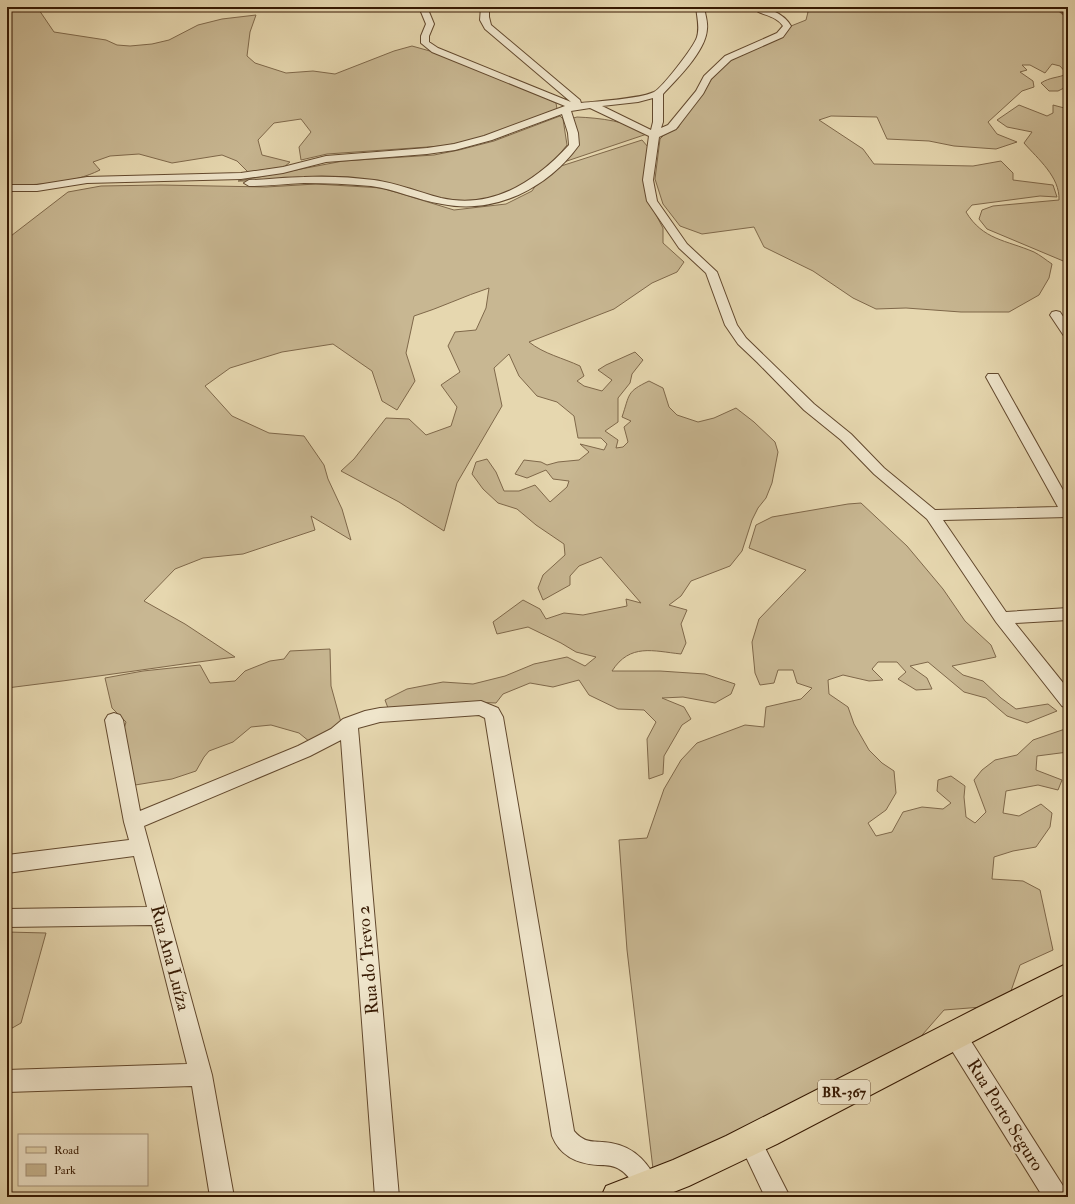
<svg xmlns="http://www.w3.org/2000/svg" width="1075" height="1204" viewBox="0 0 1075 1204" font-family="'IM FELL Double Pica',serif">
<rect width="100%" height="100%" fill="#e6d7af"/>
<filter id="stains"><feTurbulence type="fractalNoise" baseFrequency=".005" numOctaves="4"/><feColorMatrix values="0 0 0 0 .2 0 0 0 0 .09 0 0 0 0 .02 0 0 0 .5 -.17"/></filter>
<radialGradient id="worn" r=".72"><stop offset=".6" stop-color="#630" stop-opacity="0"/><stop offset="1" stop-color="#630" stop-opacity=".3"/></radialGradient>
<path fill="#c8b792" stroke="#7f684a" d="M7,7h30l17,25 52,8 11,5 13,1 22,-2 17,-4 29,-15 24,-6 34,-4 -6,17 -3,24 8,7 31,10 27,-2 22,3 59,-23 18,-5 25,7 87,35 32,15 1,6 -13,7 -69,24 -33,6 -115,8 -26,6 -2,-13 12,-15 -10,-13 -27,4 -16,17 4,15 28,7 -6,5 -36,5 -11,-11 -15,-6 -50,8 -33,-9 -29,2 -17,6 7,8c-28,14 -62,15 -93,15z
M798,7h270v79l-10,5h-9l-8,-8c9,-6 17,-5 26,-9l-7,-8 -8,-2 -7,9 -15,-8h-8l5,5 -7,2 13,9 1,6 -12,4 -34,31 9,12 20,8 -21,7 -42,-3 -25,-5 -42,-2 -10,-22 -46,-1 -12,4 44,29 11,15 99,2 28,-5 12,12v7l40,5 4,12 -17,-1 -68,9 -6,7c17,28 40,28 68,40 6,3 12,8 18,12l-3,14 -10,17 -30,17h-48l-55,-4 -30,1 -23,-11 -40,-27 -49,-24 -10,-20 -52,7 -22,-8 -17,-22 -8,-25 5,-40 4,-4 14,-7 11,-19 15,-17 8,-14 20,-19 51,-23 8,-10 15,-6 2,-8z
M1019,105l28,11 6,-3v-8l15,4v154l-81,-34 -8,-10 3,-9 11,-4 66,-6c1,-23 -21,-41 -35,-57l8,-11 -25,-5 -10,-7z
M560,116l3,3 4,26 -14,17 -38,28 -35,12 -36,-2 -73,-19h-133l105,-20 91,-6 25,-5 35,-9z
M577,117c23,1 51,4 70,17l-86,29 11,-11 -2,-33z
M642,140l6,7 -2,49 17,32v15l21,19 -7,10 -25,11 -38,26 -85,33c15,12 34,16 51,24l4,10 -7,5 7,5 18,5 10,-11 -14,-10 8,-5 29,-13 8,8 -11,14 -2,9 -12,15v24l-13,9 13,9 -2,8 7,-1 5,-5 -4,-15 7,-6 -9,-4c8,-23 4,-25 27,-36l14,7 6,19 8,8 21,7 16,-4 22,-10 18,14 21,20 3,10 -6,31 -6,15 -8,10 -6,12 -10,31 -12,15 -39,15 -10,15 -12,9 18,5 -6,14 5,19 -5,11c-28,-3 -51,-11 -69,17h48l45,3 30,10 -4,10 -16,9 -32,-6 -21,1 22,9 7,12 -9,6 -18,31 -1,18 -14,5 -2,-40 9,-17 -12,-12 -26,-1 -29,-14 -10,-15 -26,7 -23,-4 -27,11 -7,9 -24,-1 -84,6 -3,-8 22,-11 36,-7 30,2 32,-8 29,-12 33,-7 18,9 11,-9 -20,-5 -15,-9 -33,-16 -31,7 -4,-12 30,-22 17,9 6,10 18,-6 19,2 44,-9 -1,-7 15,4 -40,-46 -22,9 -9,10v9l-27,15 -5,-12 5,-13 22,-20 -1,-11 -28,-19 -19,-16 -19,-6 -15,-14 -11,-15 4,-12 11,-3 9,13 8,19h15l16,-6 15,17 17,-15 2,-6 -16,-2 -7,-9 -19,8 -12,-4 9,-14 17,2 6,3 11,-3 21,-2 10,-8 -9,-8 24,6 3,-6 -6,-6h-23l-4,-22 -17,-14 -20,-6 -18,-20 -10,-22 -15,14 8,38 -45,77 -13,48 -45,-29 -58,-31 13,-12 32,-41 23,1 17,16 25,-9 6,-19 -16,-22 19,-13 -12,-26 7,-14 21,-2 10,-22 3,-20c-25,8 -49,20 -75,28l-8,37 9,28 -18,29 -15,-9 -10,-30 -39,-27 -51,8 -52,16 -25,18 27,30 37,17 35,3 20,29 4,14 14,30 9,31 -40,-24 4,14 -72,24 -40,4 -28,11 -31,32 41,23 50,33c-76,10 -152,22 -228,31v-449l61,-47 33,-6 60,-1 105,2 50,-3 66,4 72,22 52,-6 26,-13 8,-12 18,-12z
M861,503l46,43 36,43 22,32 26,24 5,12 -44,9 11,9 20,6 18,17 15,11 32,-5 9,7 -30,12 -20,-7 -21,-18 -22,-6 -36,-30 -18,4 17,12 5,11 -16,1 -18,-11 8,-7 -9,-10h-19l-6,7 11,11 -14,1 -26,-6 -15,5 1,14 19,13 6,17 15,26 13,13 12,8 2,22 -10,17 -18,13 8,13 16,-4 11,-20 19,-5 21,2 8,-6 -14,-12 1,-11 13,-4 14,10 -1,11 2,20 9,6 11,-11 -12,-32 8,-10 13,-10 22,-5 16,-15 35,-12v24l-31,4 -1,14 26,10 -4,10 -20,-5 -32,6 -3,22 16,3 22,-12 11,9 -2,14 -14,20 -23,4 -19,6 -2,22 31,2 17,9 13,60 -33,15 -9,26 -29,16 -38,3 -28,32 -181,92 -82,35 -26,-219 -8,-110 28,-2 17,-49 17,-29 16,-17 48,-18 19,2 2,-20 35,-8 11,-11 -15,-5 -4,-13h-15l-4,13 -14,2 -5,-12 -3,-31 7,-23 47,-49 -57,-22 7,-23 16,-8 76,-13z
M330,649l1,37 11,40 -32,16 -11,-9 -28,-8 -20,2 -18,15 -24,9 -5,6 -8,14 -24,8 -43,7 -8,-47 5,-17 -14,-14 -7,-30 38,-7 57,-6 10,18 25,-2 10,-10 25,-10 14,-2 6,-8z
M7,932l39,1 -25,90 -14,8z"/>
<g fill="none" stroke-linecap="round" stroke-linejoin="round">
<path stroke="#7c6446" stroke-width="2.5" d="M1050,7l10,4 8,7"/>
<defs>
<path id="street" d="M419,7h8l7,17 -5,12v6l9,6 133,54 -86,-73 -5,-9 1,-13h8v10l2,8 89,75 1,3c18,-2 58,-4 73,-11 8,-4 40,-45 43,-55 3,-10 0,-20 -1,-30h8c1,7 4,15 3,22 -1,22 -30,50 -44,65v28l-2,6 7,-3 28,-34 8,-15 21,-20 52,-23 6,-7c-8,-12 -23,-10 -32,-19 15,0 32,5 40,19l-8,11 -52,23 -20,19 -8,15 -27,35 -17,8 -6,43 4,21 30,43 30,28 20,53 9,13 68,66 37,30 33,34 51,42 123,-3 -72,-130 2,-3h10l70,125v18l-125,3 63,92 62,-4v12l-53,3 53,66v19l-6,-2 -66,-84 -69,-103 -53,-45 -33,-34 -37,-30 -47,-48 -19,-18 -13,-19 -19,-52 -27,-25 -32,-47 -4,-21 6,-44 -59,-28 -19,3 7,22 1,12c-31,43 -84,70 -137,59 -25,-4 -47,-15 -71,-18 -22,-2 -45,-3 -67,-3 -19,1 -37,3 -55,3l-5,-3 5,-3c18,0 36,-3 55,-3 23,-1 47,0 70,3 23,3 44,12 67,18 52,12 95,-17 128,-53l-1,-12 -6,-19 -70,26 -37,10 -28,4 -101,8 -43,11 -42,6 -154,4 -50,8h-30v-6h30l50,-8 154,-4 42,-6 43,-11 101,-8 27,-4 30,-8 81,-30 -133,-54 -11,-9v-7l5,-12zM653,98v24l-2,8 -49,-24 36,-4z
M1056,311l4,1 8,12v13l-4,-1 -14,-21 2,-3z
M481,701l17,7 5,9 71,414c12,14 20,9 37,12 25,4 39,22 49,44l-4,8 -4,2 -12,-2c-6,-9 -11,-21 -21,-26 -6,-4 -14,-4 -21,-4 -20,-1 -38,-9 -46,-29l-67,-418 -6,-3 -99,7 -22,6 41,469h-24l-34,-457 -31,16 -166,70 68,249 22,122h-24l-18,-111 -185,6v-22l180,-6 -35,-139 -145,2v-18l140,-2 -13,-51 -127,17v-18l122,-15 -5,-18 -19,-102 3,-5 6,-2 6,2 3,5 17,91 158,-65 33,-17 12,-10 22,-8 15,-3z
M954,1023l8,4 103,162 3,8h-25l-97,-156 -3,-7 3,-7z
M750,1131l8,3 32,63h-25l-26,-55 3,-8z"/>
<path id="primary" d="M1068,963v29l-291,152 -88,42 -28,11h-60l5,-11 67,-26 53,-24 251,-128z"/>
</defs>
<use href="#street" stroke="#62482d" stroke-width="2"/>
<use href="#primary" stroke="#361902" stroke-width="2"/>
<use href="#street" fill="#efe5cb" fill-rule="evenodd"/>
<use href="#primary" fill="#e6d7af" fill-rule="evenodd"/>
</g>
<g text-anchor="middle" dominant-baseline="central" stroke-width="4" stroke-linejoin="round" paint-order="stroke">
<rect fill="#efe5cb" stroke="#6e563e" stroke-width="1" x="818" y="1080" width="52" height="24" rx="3"/>
<g font-size="14" font-weight="bold" fill="#361902">
<text x="844" y="1092">BR-367</text>
</g>
<g font-size="18" fill="#361902" stroke="#efe5cb">
<text transform="translate(170 958) rotate(75)">Rua Ana Luíza</text>
<text transform="translate(368 960) rotate(-95)">Rua do Trevo 2</text>
<text transform="translate(1005 1115) rotate(58)">Rua Porto Seguro</text>
</g>
</g>
<rect width="1075" height="1204" fill="none" stroke="#e6d7af" stroke-width="24"/>
<rect x="8" y="8" width="1059" height="1188" fill="none" stroke="#361902" stroke-width="2"/>
<rect x="12" y="12" width="1051" height="1180" fill="none" stroke="#361902"/>
<rect x="18" y="1134" width="130" height="52" fill="#efe5cb" stroke="#a5937b"/>
<rect x="26" y="1147" width="20" height="6" fill="#e6d7af" stroke="#a5937b"/>
<text x="54" y="1154" font-size="12" fill="#361902">Road</text>
<rect x="26" y="1164" width="20" height="12" fill="#c8b792" stroke="#a5937b"/>
<text x="54" y="1174" font-size="12" fill="#361902">Park</text>
<rect width="100%" height="100%" filter="url(#stains)"/>
<rect width="100%" height="100%" fill="url(#worn)"/>
</svg>
